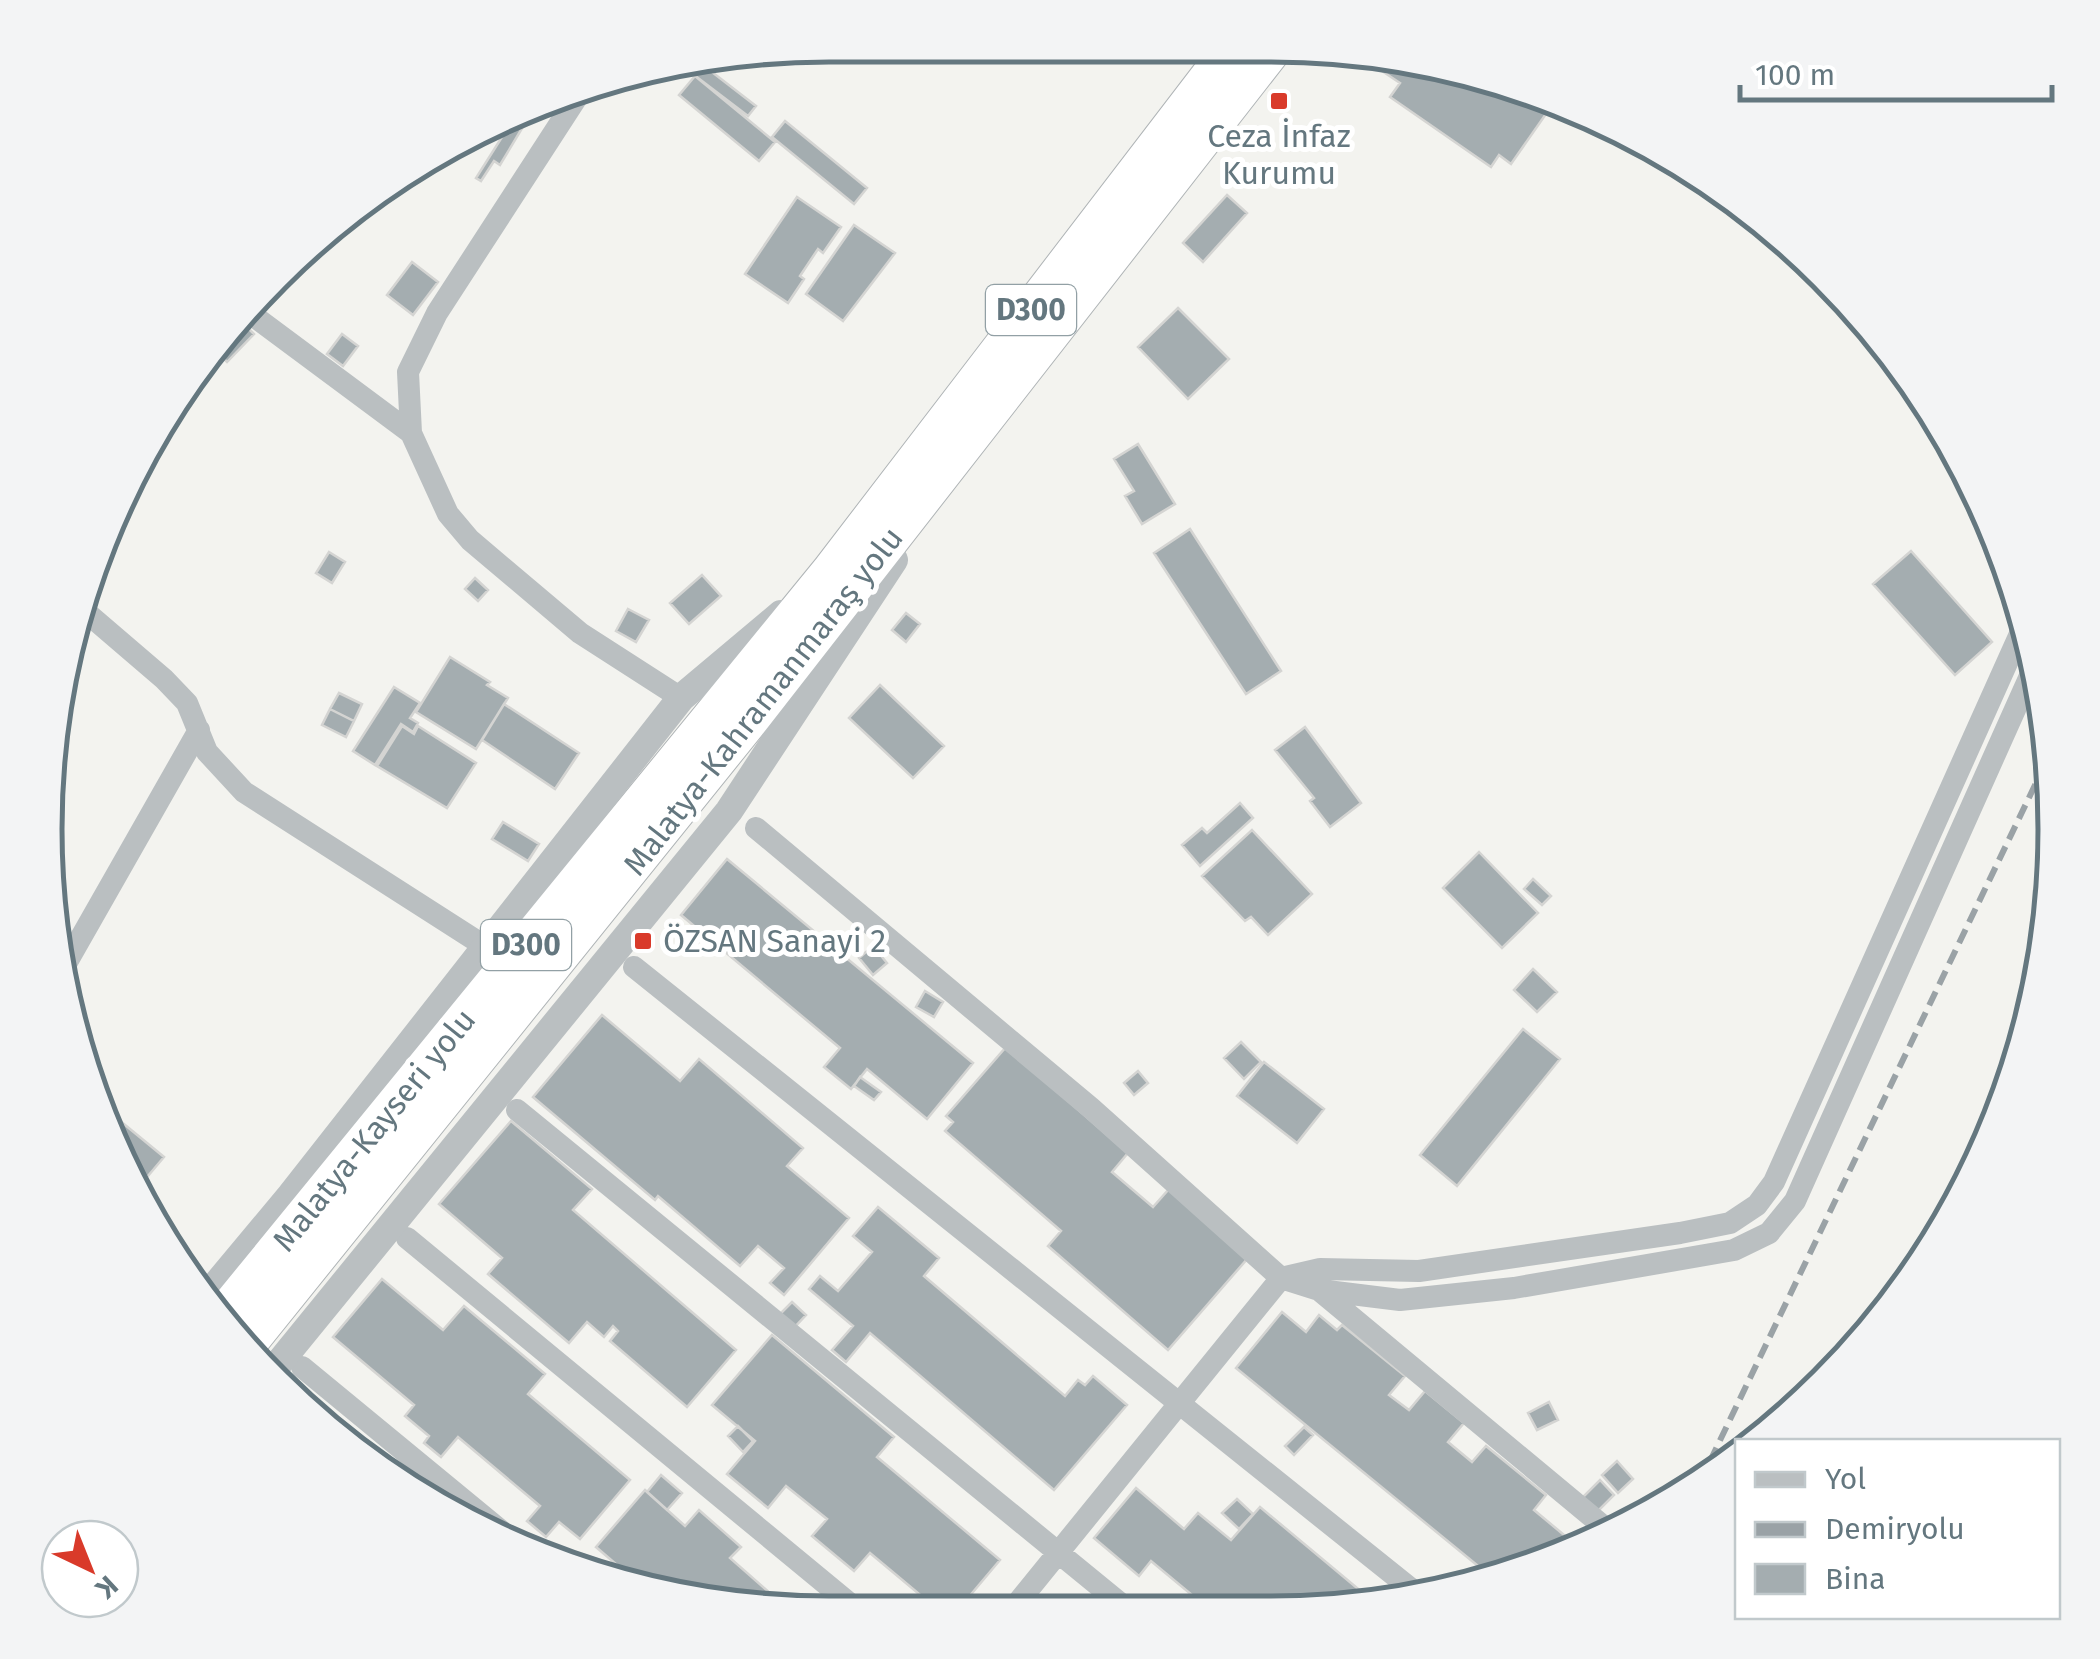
<svg xmlns="http://www.w3.org/2000/svg" width="2100" height="1659" viewBox="0 0 2100 1659" font-family="'Fira Sans',sans-serif">
<rect width="100%" height="100%" fill="#f3f3ef"/>
<path fill="#a4adb0" stroke="#d4d4d2" stroke-width="2.5" d="M1366,56l157,31 32,14 -44,63 -12,-9 -8,12 -101,-70 10,-14 -36,-24z
M699,62l57,44 -8,10 -67,-51z
M695,76l80,66 -16,19 -80,-66z
M533,110l-33,55 -6,-4 -13,20 -5,-3 38,-60z
M785,121l82,67 -13,16 -82,-67z
M1227,195l20,18 -44,49 -20,-19z
M797,197l44,30 -18,26 -5,-4 -18,27 4,3 -16,24 -43,-29z
M854,225l41,28 -52,68 -37,-27z
M412,262l26,20 -25,33 -26,-20z
M1178,308l51,51 -41,40 -50,-52z
M240,320l14,14 -27,28 -11,-11z
M342,334l16,12 -15,20 -16,-12z
M1138,444l37,60 -33,20 -17,-28 9,-5 -20,-32z
M1190,529l91,142 -35,23 -92,-141z
M1911,551l81,91 -37,33 -82,-91z
M329,552l16,10 -13,21 -16,-10z
M702,575l19,21 -32,28 -19,-21z
M475,578l13,12 -10,11 -13,-12z
M628,609l21,11 -13,22 -20,-11z
M906,613l14,11 -14,18 -14,-12z
M450,657l40,25 -3,3 21,13 -32,51 -60,-37z
M880,685l64,61 -31,32 -64,-60z
M394,687l26,16 -10,15 8,5 -5,9 -12,-8 -26,41 -22,-14z
M339,693l23,11 -8,17 -24,-12z
M504,704l75,49 -24,36 -73,-49z
M330,709l24,12 -8,16 -24,-12z
M402,726l12,8 4,-8 58,37 -29,45 -70,-42z
M1305,727l56,76 -31,24 -20,-26 4,-3 -39,-48z
M1240,803l13,15 -53,48 -18,-21 20,-17 5,5z
M503,822l36,22 -11,17 -36,-22z
M1252,830l60,64 -44,41 -17,-18 -6,4 -43,-45z
M1479,852l59,61 -36,35 -59,-60z
M727,859l246,204 -46,56 -60,-50 -16,20 -27,-22 16,-19 -159,-133z
M1533,879l18,17 -9,9 -18,-16z
M873,946l14,17 -14,12 -14,-17z
M1533,969l24,23 -20,20 -23,-22z
M925,991l18,11 -9,15 -18,-10z
M602,1015l78,66 19,-22 104,89 -16,18 62,52 -65,77 -14,-12 14,-15 -26,-22 -18,20 -82,-70 -3,4 -122,-103z
M1523,1029l37,30 -103,127 -37,-31z
M1241,1042l20,20 -17,17 -20,-21z
M1006,1047l122,106 -16,19 41,35 16,-18 79,69 -80,92 -120,-104 13,-15 -116,-100 8,-9 -7,-6z
M1264,1062l60,47 -27,34 -60,-47z
M1138,1071l10,12 -14,12 -10,-12z
M860,1077l21,15 -7,8 -20,-14z
M102,1106l62,51 -27,32z
M511,1121l81,68 -19,21 163,140 -49,57 -77,-66 8,-10 -5,-5 -9,11 -17,-15 -18,21 -81,-69 14,-16 -63,-54z
M878,1207l61,51 -15,18 141,120 13,-16 7,5 8,-9 34,29 -73,85 -184,-157 -24,29 -14,-12 21,-24 -44,-37 11,-13 18,15 34,-39 -19,-16z
M382,1279l61,51 21,-24 81,68 -17,20 102,86 -50,59 -21,-17 -13,15 -19,-16 13,-15 -82,-69 -17,20 -17,-14 5,-7 -24,-20 9,-11 -81,-68z
M792,1302l14,13 -16,17 -14,-14z
M1282,1312l24,20 13,-17 18,15 5,-5 63,51 -16,19 20,15 16,-19 39,32 -16,19 24,20 14,-16 60,49 -12,15 42,35 -82,34 -258,-211z
M772,1335l122,102 -17,20 123,103 -38,45 -31,-1 -61,-51 -16,18 -42,-35 15,-17 -41,-33 -18,22 -41,-34 28,-33 -43,-36z
M293,1390l60,50 -3,3 -59,-51z
M1549,1402l9,18 -21,10 -9,-17z
M738,1426l15,15 -10,11 -15,-16z
M1304,1427l9,8 -19,20 -9,-9z
M374,1456l42,34 -2,2 -21,-11 -23,-20z
M1617,1461l16,18 -15,14 -16,-18z
M661,1475l21,18 -15,17 -20,-18z
M1600,1480l14,15 -19,19 -14,-15z
M1136,1488l48,41 14,-16 33,27 29,-33 115,96 -53,9 -112,-2 -59,-49 -12,15 -45,-38z
M645,1490l40,36 14,-16 42,37 -11,11 49,43 -102,-2 -32,-10 -49,-42z
M1237,1499l16,15 -14,15 -17,-16z"/>
<g fill="none" stroke-linecap="round" stroke-linejoin="round">
<defs>
<path id="trunk" d="M220,1319l611,-748 402,-525
M243,1349l504,-626 528,-677"/>
</defs>
<use href="#trunk" stroke="#afb4b6" stroke-width="40"/>
<path stroke="#babfc1" stroke-width="22" d="M581,91l-144,222 -29,59 3,61 37,81 22,26 110,93 101,65
M247,311l164,122
M80,607l84,72 23,24 20,49 37,40 242,155
M756,828l335,280 190,170 38,12 290,241
M634,967l786,629
M63,969l136,-239
M517,1110l609,498
M407,1238l442,365
M1319,1290l81,10 114,-12 220,-38 35,-17 26,-32 239,-534
M302,1367l227,187
M1015,1606l266,-328 39,-9 99,2 261,-38 50,-10 27,-18 17,-23 250,-557"/>
<path stroke="#babfc1" stroke-width="28" d="M205,1298l86,-103 390,-497 100,-84
M270,1374l459,-563 165,-251"/>
<use href="#trunk" stroke="#fff" stroke-width="38"/>
<path stroke="#9aa2a6" stroke-width="6" stroke-dasharray="15 8" stroke-linecap="butt" d="M1700,1482l349,-726"/>
</g>
<g fill="#d93a2a" stroke="#fff" stroke-width="4">
<rect x="1269" y="91" width="20" height="20" rx="5"/>
<rect x="633" y="931" width="20" height="20" rx="5"/>
</g>
<g text-anchor="middle" dominant-baseline="central" stroke-width="10" stroke-linejoin="round" paint-order="stroke">
<g fill="#fff" stroke="#92a0a5" stroke-width="2.5">
<rect x="986" y="285" width="90" height="50" rx="8"/>
<rect x="481" y="920" width="90" height="50" rx="8"/>
</g>
<g font-size="30" font-weight="bold" fill="#64777f">
<text x="1031" y="310">D300</text>
<text x="526" y="945">D300</text>
</g>
<g font-size="32" fill="#64777f" stroke="#fff">
<text x="1279" y="136">Ceza İnfaz<tspan x="1279" dy="37">Kurumu</tspan></text>
<text x="663" y="941" text-anchor="start">ÖZSAN Sanayi 2</text>
</g>
<g font-size="32" fill="#64777f" stroke="#fff">
<text transform="translate(763 701) rotate(-52)">Malatya-Kahramanmaraş yolu</text>
<text transform="translate(374 1130) rotate(-51)">Malatya-Kayseri yolu</text>
</g>
</g>
<path d="M0 0H2100V1659H0ZM829 62H1271A767 767 0 0 1 2038 829V829A767 767 0 0 1 1271 1596H829A767 767 0 0 1 62 829V829A767 767 0 0 1 829 62Z" fill="#f3f4f5" fill-rule="evenodd"/>
<path fill="none" stroke="#64777f" stroke-width="5" d="M829 62H1271A767 767 0 0 1 2038 829V829A767 767 0 0 1 1271 1596H829A767 767 0 0 1 62 829V829A767 767 0 0 1 829 62Z"/>
<rect x="1735" y="1439" width="325" height="180" fill="#ffffff" stroke="#c1c9cc" stroke-width="2.5"/>
<rect x="1755" y="1472" width="50" height="15" fill="#babfc1" stroke="#c1c9cc" stroke-width="2.5"/>
<text x="1825" y="1489" font-size="30" fill="#64777f">Yol</text>
<rect x="1755" y="1522" width="50" height="15" fill="#9aa2a6" stroke="#c1c9cc" stroke-width="2.5"/>
<text x="1825" y="1539" font-size="30" fill="#64777f">Demiryolu</text>
<rect x="1755" y="1564" width="50" height="30" fill="#a4adb0" stroke="#c1c9cc" stroke-width="2.5"/>
<text x="1825" y="1589" font-size="30" fill="#64777f">Bina</text>
<g transform="translate(90 1569) rotate(137)"><circle r="48" fill="#ffffff" stroke="#c1c9cc" stroke-width="2.5"/>
<path d="M0-8L18 38L0 25L-18 38Z" fill="#d93a2a"/>
<text y="-15" font-size="28" font-weight="bold" text-anchor="middle" fill="#64777f">K</text>
</g>
<path d="M1740 85v15h312v-15" fill="none" stroke="#64777f" stroke-width="5"/>
<text x="1755" y="85" font-size="30" fill="#64777f" stroke="#ffffff" stroke-width="8" paint-order="stroke">100 m</text>
</svg>
